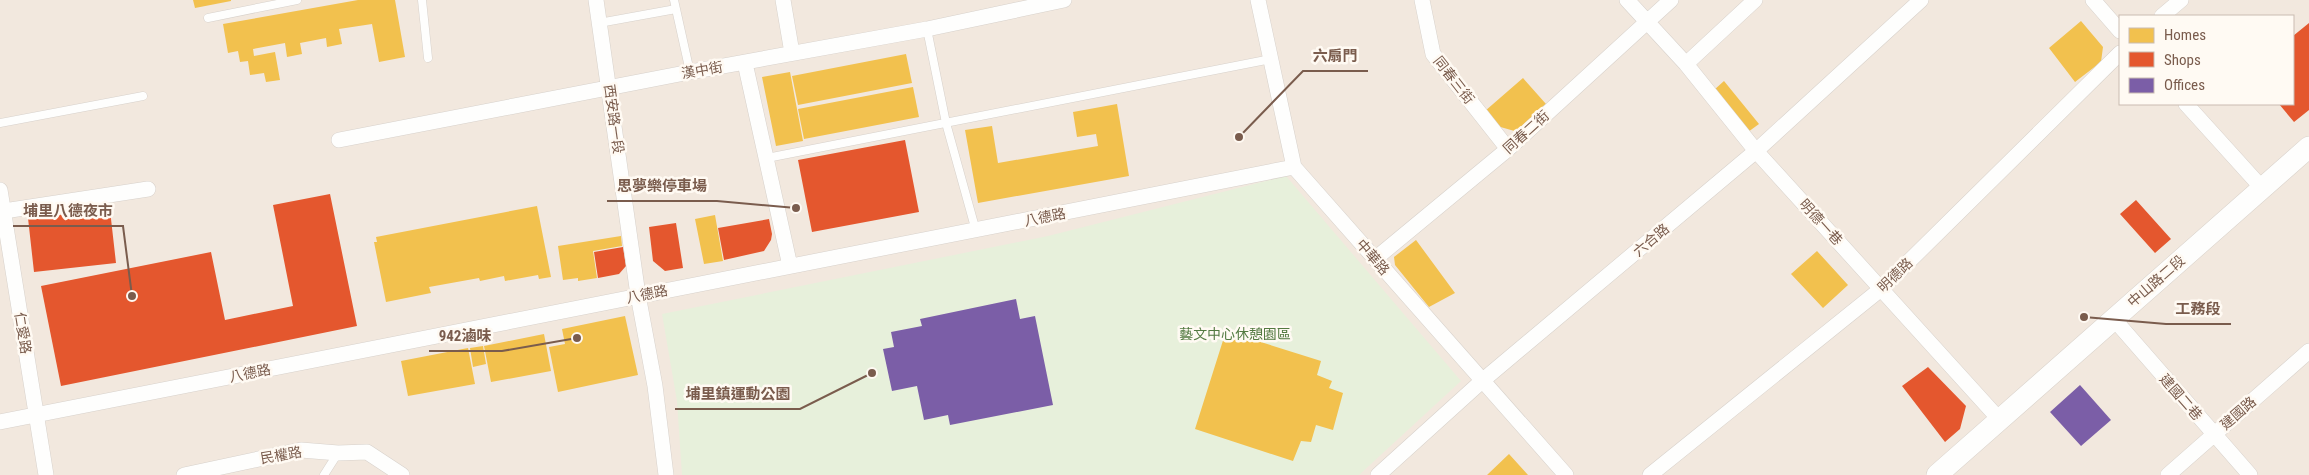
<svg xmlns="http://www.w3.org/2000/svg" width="2309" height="475" viewBox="0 0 2309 475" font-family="'Roboto Condensed','Noto Sans TC',sans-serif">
<rect width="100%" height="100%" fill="#f9f5f0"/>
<path fill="#f2e8de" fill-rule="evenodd" d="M0,0h2309v475h-2309zM2120,16h173v88h-173z"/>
<path fill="#e7f0db" d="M1286,176l175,205 -102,94h-677l-5,-74 -15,-87 386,-78z"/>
<path fill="#f2c14e" d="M193,0h38v1l-36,7z
M358,0h37l10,57 -26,5 -7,-38 -33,5 3,15 -15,3 -1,-9 -26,5 2,11 -15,3 -2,-14 -32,6 1,7 21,-4 5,28 -14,2 -2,-9 -14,2 -2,-14 -8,1 -2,-11 -10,2 -5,-29z
M2081,21l22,26 -2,15 -26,20 -26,-34z
M906,54l6,29 -114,22 -6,-29z
M790,72l13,69 -27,5 -14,-69z
M1523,78l23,26 -28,28 -21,-6 -12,-15z
M1724,81l35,43 -11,8 -34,-42z
M913,87l6,30 -115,22 -6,-30z
M1117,104l12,72 -151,27 -13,-73 27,-4 6,37 100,-17 -2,-12 -19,3 -4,-25z
M537,206l14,71 -12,2 -1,-4 -33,6 -1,-5 -24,5 -1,-3 -50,9 2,6 -45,9 -12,-60h3l-1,-5z
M715,215l8,46 -19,3 -9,-45z
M621,236l1,10 -29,5 4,27 -19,3v-3l-15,2 -5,-34z
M1416,240l39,53 -26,14 -34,-42 -1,-8z
M1817,251l31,34 -25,23 -32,-34z
M625,316l13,59 -80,17 -9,-45 16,-3 -3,-15z
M1226,331l95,30 -4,14 15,6 -3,7 14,5 -10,37 -17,-5 -5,17 -10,-1 -8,20 -98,-32z
M544,334l7,37 -60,11 -7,-36z
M483,346l3,18 -13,3 -3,-19z
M468,348l7,36 -67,12 -7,-35z
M1509,454l19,21h-41z"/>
<path fill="#e4572e" d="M2309,23v87l-15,12 -15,-18h14v-68z
M905,140l14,72 -107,20 -14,-72z
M330,194l27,132 -296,60 -20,-100 170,-34 14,68 68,-14 -20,-101z
M2136,200l35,39 -16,14 -35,-39z
M110,210l6,53 -82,9 -6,-54z
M769,219l3,15 -1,6 -7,11 -40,9 -6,-32z
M676,223l7,45 -18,3 -12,-10 -4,-34z
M623,247l3,19 -7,8 -21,4 -4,-26z
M1928,367l38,39 -6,23 -15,13 -43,-56z"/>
<path fill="#7b5ea7" d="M1016,299l4,20 15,-3 18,89 -103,20 -2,-10 -24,5 -7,-34 -25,5 -9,-42 11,-2 -3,-15 31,-6 -2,-7z
M2080,385l31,35 -30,26 -31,-34z"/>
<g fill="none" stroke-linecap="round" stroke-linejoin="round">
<defs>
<path id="lane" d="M422,0l6,58
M674,0l16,72
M208,18l89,-18
M599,23l77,-14
M927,29l19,94 30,108
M0,123l143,-27
M767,158l504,-99
M324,475l14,-22"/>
<path id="street" d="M596,0l42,295 17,91 11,89
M783,0l9,53
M1258,0l36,167 272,308
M1422,0l11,54 75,95
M1627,0l59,64 70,87 243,268
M2093,0l27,31
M2162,16l19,-16
M745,63l45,203
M1686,64l69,-64
M2186,104l76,84
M339,140l351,-68 237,-43 137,-29
M0,190l46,285
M4,211l144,-22
M1375,259l133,-110 163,-149
M2113,318l137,157
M0,422l1294,-255
M184,475l117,-25 37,3 29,-1 35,23
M1378,475l104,-94 274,-230 165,-151
M1650,475l231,-186 239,-236
M2168,475l141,-124"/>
<path id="secondary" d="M1937,475l372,-328"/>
</defs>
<use href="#lane" stroke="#d7d1cb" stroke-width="9"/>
<use href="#street" stroke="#d7d1cb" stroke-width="16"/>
<use href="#secondary" stroke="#d9d2cb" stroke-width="22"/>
<use href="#lane" stroke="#fefefd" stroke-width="8"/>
<use href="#street" stroke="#fefefd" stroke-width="15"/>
<use href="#secondary" stroke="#fefefd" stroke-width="21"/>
</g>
<g text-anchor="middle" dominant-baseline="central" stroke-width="5" stroke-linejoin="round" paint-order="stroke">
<g font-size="14" fill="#7a5c4d" stroke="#fffaf3">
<text transform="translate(702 70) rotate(-10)">漢中街</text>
<text transform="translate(1454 80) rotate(52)">同春三街</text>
<text transform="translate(614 119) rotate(82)">西安路一段</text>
<text transform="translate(1526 132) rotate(-42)">同春二街</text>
<text transform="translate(1045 217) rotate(-11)">八德路</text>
<text transform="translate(1821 222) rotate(48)">明德一巷</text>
<text transform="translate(1651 240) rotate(-40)">六合路</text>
<text transform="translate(1373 257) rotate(49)">中華路</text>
<text transform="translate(1895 275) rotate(-44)">明德路</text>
<text transform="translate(2156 281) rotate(-41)">中山路二段</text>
<text transform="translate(647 294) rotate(-11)">八德路</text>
<text transform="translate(23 333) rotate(81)">仁愛路</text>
<text transform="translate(250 373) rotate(-11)">八德路</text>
<text transform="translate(2181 397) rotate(49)">建國二巷</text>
<text transform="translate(2238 413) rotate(-41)">建國路</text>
<text transform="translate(281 455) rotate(-10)">民權路</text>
</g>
<g font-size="14" fill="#537a41" stroke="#fffaf3">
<text x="1235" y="334">藝文中心休憩園區</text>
</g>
</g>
<path fill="none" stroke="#7a5c4d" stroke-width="2" d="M1239 137L1303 71H1368M796 208L717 201H607M132 296L123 226H13M2084 317L2166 324H2231M577 338L502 351H429M872 373L800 409H675"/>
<g fill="#7a5c4d" stroke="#fffaf3" stroke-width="2">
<circle cx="1239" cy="137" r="5"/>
<circle cx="796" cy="208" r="5"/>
<circle cx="132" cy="296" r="5"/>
<circle cx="2084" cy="317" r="5"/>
<circle cx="577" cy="338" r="5"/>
<circle cx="872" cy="373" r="5"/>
</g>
<g font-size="15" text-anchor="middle" font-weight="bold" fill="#7a5c4d" stroke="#fffaf3" stroke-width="5" stroke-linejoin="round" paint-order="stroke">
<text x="1335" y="61">六扇門</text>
<text x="662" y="191">思夢樂停車場</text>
<text x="68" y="216">埔里八德夜市</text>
<text x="2198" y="314">工務段</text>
<text x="465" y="341">942滷味</text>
<text x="738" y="399">埔里鎮運動公園</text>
</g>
<rect x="2119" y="15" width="175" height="90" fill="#fffaf3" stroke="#cabbb1"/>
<rect x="2129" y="28" width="25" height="15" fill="#f2c14e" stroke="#cabbb1"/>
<text x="2164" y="40" font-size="15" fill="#7a5c4d">Homes</text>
<rect x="2129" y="52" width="25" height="15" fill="#e4572e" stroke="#cabbb1"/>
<text x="2164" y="65" font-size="15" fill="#7a5c4d">Shops</text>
<rect x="2129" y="78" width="25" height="15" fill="#7b5ea7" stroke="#cabbb1"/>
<text x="2164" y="90" font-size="15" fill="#7a5c4d">Offices</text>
</svg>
